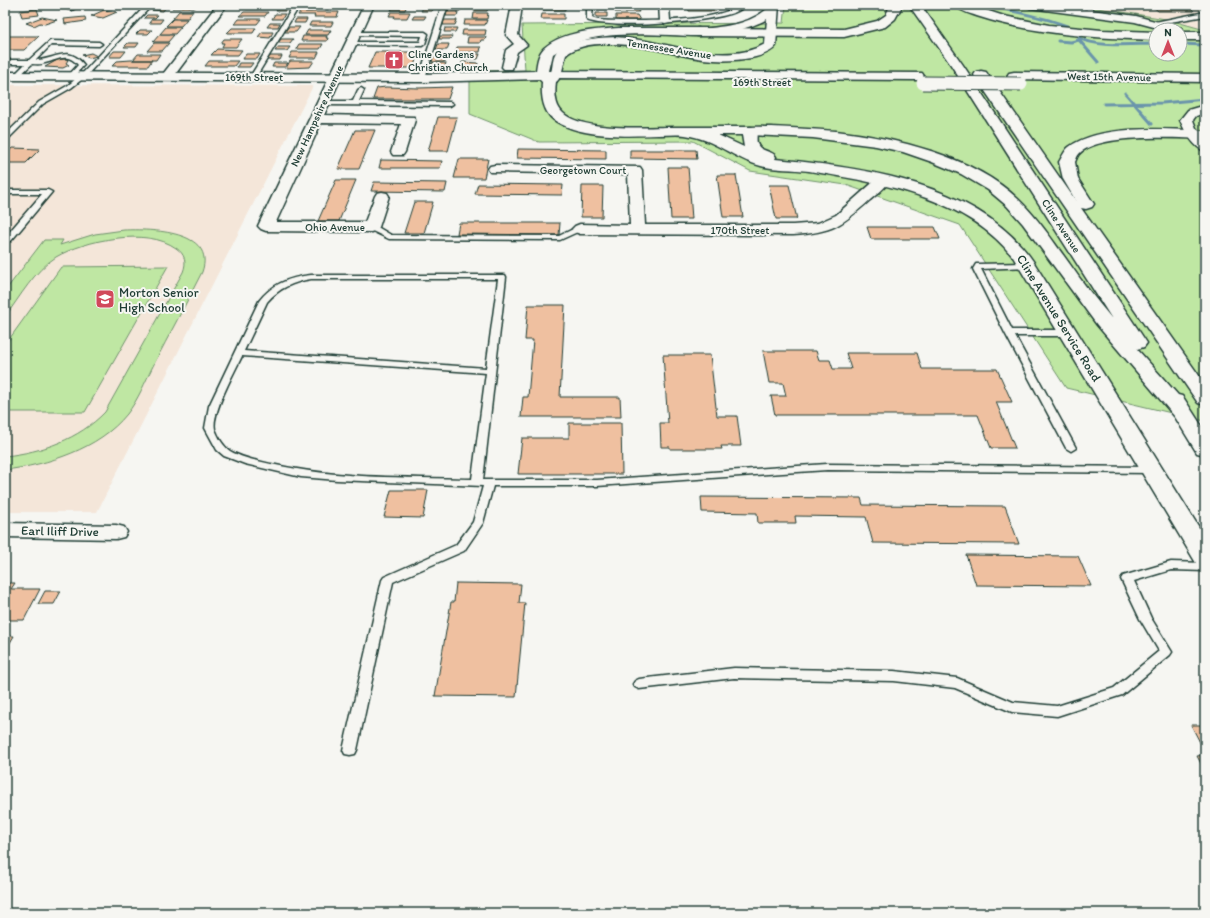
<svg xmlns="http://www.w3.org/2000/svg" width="1210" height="918" viewBox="0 0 1210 918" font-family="Itim,sans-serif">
<rect width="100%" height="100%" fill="#f6f6f2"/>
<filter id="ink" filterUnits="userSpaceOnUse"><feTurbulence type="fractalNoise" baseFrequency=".025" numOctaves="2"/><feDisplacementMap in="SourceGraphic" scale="8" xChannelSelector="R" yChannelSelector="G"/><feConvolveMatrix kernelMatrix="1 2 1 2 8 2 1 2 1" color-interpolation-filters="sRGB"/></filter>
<g filter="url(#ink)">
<path fill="#f4e6d9" d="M1079,5h126v25l-39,-11z
M5,85l308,1 -216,426h-92z"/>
<path fill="#bfe7a3" stroke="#6f926c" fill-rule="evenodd" d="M786,5h85l2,5 41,-5h165l87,14 39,11v391l-139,-33 -106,-163 -114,-40 -96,-14 -57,-30 -154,1 -69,-28v-43l55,-1 -3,-45 262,-2zM1156,30h24v24h-24z
M124,230c26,-1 93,0 78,42 -16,32 -33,63 -49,94 -8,16 -15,34 -26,48 -28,35 -80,51 -122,56v-14c37,-4 74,-17 100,-44l78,-140c4,-10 2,-18 -7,-24 -29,-21 -91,-8 -120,9 -22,14 -36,40 -51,60v-26l39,-51h19l-3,5 35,-11z
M168,266l-83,146h-80v-67l56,-78z"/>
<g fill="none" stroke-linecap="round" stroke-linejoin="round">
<path stroke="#6b95ab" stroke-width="3" d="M990,5c25,8 52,11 77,21
M1067,5l13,2
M1079,38c18,10 56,6 77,6
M1058,41l13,1 8,-2 19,22
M1180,44l25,1
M1125,93l27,31
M1104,104l58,-1 43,-4"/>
</g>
<path fill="#efc0a0" stroke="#1f3d34" d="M175,5h24l-5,3h-22z
M248,5h23l-3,4h-22z
M322,5h21l-2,4h-21z
M394,5h13l-2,5h-14z
M542,5h23v5h-23z
M1151,5h36l7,6h-36z
M476,6h13l-2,5h-13z
M595,6h12v3h-12z
M688,6h26l2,5h-27z
M155,7h11l-3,4 -11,-1z
M278,8h11l-2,3h-11z
M302,8h11l-1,3h-12z
M423,8h11l-2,3h-11z
M449,8h12l-1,3h-12z
M614,8h23l2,4h-24z
M37,9l2,6 -17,2 -2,-6z
M104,10l13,2 -14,6 -12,-2z
M179,11h14l-5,7h-15z
M244,12h24l-3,4h-26z
M300,12h39l-2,5h-23l1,-2h-17z
M391,12h19l-3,6h-13l1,-2h-6z
M447,12h11l-1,4h-11z
M474,13h14l-1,6h-14z
M596,13h11v4h-11z
M275,14h10l-3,5h-10z
M542,14h22v5h-23z
M147,15h11l-3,3h-11z
M616,15h21l3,5h-24z
M414,16h12l-2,3h-12z
M42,17l15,3 -12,4 -5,-1 -6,3 -8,-3z
M85,17l1,4 -21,3 -1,-5z
M152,19h11l-3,4h-11z
M173,19h14l-6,7h-15z
M239,19h22l-4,5h-22z
M296,19h11l-2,4h-11z
M444,20h13l-2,5h-12z
M465,20h22l-2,5h-21z
M311,22h22l-2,4h-22z
M270,23h10l-2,4h-11z
M166,27h15l-6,7h-15z
M288,27h12l-4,5h-11z
M232,28h24l-3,5h-26z
M445,28h12l-2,4h-11z
M140,30h12l-4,4h-12z
M308,30h23l-3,5h-23z
M463,30h23l-1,5h-23z
M262,32h11l-3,6 -12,-1z
M159,35h15l-6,7h-15z
M5,36h34l-15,14h-15l-2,2h-2z
M303,36h24l-1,2h2l-1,3h-26z
M440,36h12l-2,3h-11z
M468,37h18l-1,3h-4l-1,3h-13z
M224,39h18l-6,8h-14l2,-4h-3z
M281,39h12l-3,4h-12z
M128,43h11l-3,4h-12z
M154,43h15l-7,8h-15z
M299,44h24l-3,5h-24z
M438,44h11l-2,6h-11z
M278,47h12l-3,4h-12z
M457,47h24l-1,5h-24z
M217,49l25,1 -4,5h-27z
M114,51h12l-5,6h-12z
M292,52h27l-3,6h-27z
M375,52h44l-6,16h-45z
M91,53l6,3 -8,2 -7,-3z
M138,54h22l-4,6h-23z
M246,54h14l-3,5h-14z
M456,54h24l-2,5h-24z
M270,56h12l-2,4h-13z
M433,57h13l-2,5h-12z
M59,59h8l1,1 -2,3 3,2 -6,3 -18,-1z
M131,60h21l-4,6h-36l5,-5z
M209,61h29l-4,5h-29z
M290,61h24l-4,6 -24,1z
M462,62l16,1 -2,7h-16z
M239,63h14l-3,4h-13z
M274,63h14l-3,4h-13z
M432,63h14l-2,5h-14z
M386,87l33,1 33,-1 -4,12h-75l4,-11z
M438,117h19l-9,34h-20z
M355,130h20l-16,39h-21z
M12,148l28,1 -14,14h-21v-7z
M518,149l88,1v9l-89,-1z
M630,150h66l1,9 -67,-1z
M459,159h29l-4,19h-30z
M381,160l61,1 -2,7h-61z
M668,167h20l4,52h-21z
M717,175h19l7,42h-20z
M336,180h20l-17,41h-21z
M374,182l73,1 -2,9 -74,-1z
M478,184l85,1 -1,10 -87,-1z
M769,185h20l8,34h-21z
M582,186h21l-1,31h-21z
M414,202h19l-9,31h-20z
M459,223h101l-1,12 -102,-1z
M867,227h68l5,12h-69z
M528,305h37l-5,92h60l1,20h-100l2,-20h5l5,-57h-8z
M763,351h53l3,9h11l3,9h18l-5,-16h71l5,16h75l15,33h-16l19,46h-24l-13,-33h-203l-4,-19h15l-3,-13h-14z
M663,355h47l7,61h20l4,30h-20l1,3h-52v-2h-9l-1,-24h8z
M569,423h52l1,51h-104l4,-36h47z
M391,490h37l-5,28 -39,-1z
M701,497l160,1 2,7 142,1 14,38 -146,-1 -7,-26 -71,-1 1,7h-38l-1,-10 -55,-1z
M966,555l112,1 13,30 -115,-1z
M5,583h10l-4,6h29l-16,31h-19z
M456,583l65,1 -2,19h6l-9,94 -81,-1 16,-94h3z
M45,591h16l-7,13h-16z
M5,636h9l-9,15z
M1191,725h14v27z
M1205,755v16l-8,-15z
M250,909l-1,4h-27l1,-3z"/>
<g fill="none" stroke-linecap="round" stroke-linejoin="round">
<defs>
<path id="lane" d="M146,5h6l-67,72 -14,11 -28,16 -36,36 -2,1v-6l34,-33 28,-16 14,-11z
M294,5h6l-44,72 -5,1 -1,-1z
M442,5h6l-23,73 -5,1 -1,-1z
M587,5h6l-1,13c8,4 19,2 27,3 33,0 87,1 116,-13v-3h6v4c-18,14 -134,21 -154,11z
M1084,5h6l4,9h-4z
M1205,12v4l-52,9 -3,-2z
M356,32h69l3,2 -3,10 -3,2 -73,-1 -1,-1 3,-2h69l2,-6 -68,-1v-2z
M50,41l49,1 3,2 -3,2 -48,-1 -15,15c19,0 32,-16 48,5l-11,12 -5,-1 10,-11c-11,-13 -20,-5 -33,-2 -4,2 -9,1 -13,1l-14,13h-4v-2l11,-11h-20v-4h24z
M361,88l3,2 -5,11 91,1 3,2 -3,2 -127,-1 -3,-2 3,-2h30l5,-11z
M5,190h43l4,2 -41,49h-6v-4l37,-43h-37z
M368,225h6l17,10 168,1 18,-9h3l4,2 -24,11 -171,-1 -21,-10z
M1027,263h3v4l-49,2 31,61h57l4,3 -4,3h-54l61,112 -5,3 -5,-3 -61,-115 -32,-64 3,-5h3z
M311,275h194l1,2 -23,203h114l230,-16 325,3 5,3 -5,3 -325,-3 -230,16h-104l-10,37 -19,28 -71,31 -36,168 -2,4 -5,1 -5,-1 -2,-4 39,-170 2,-3 72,-32 17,-23 10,-36 -146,-6 -36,-3 -56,-13 -21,-8 -7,-6 -12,-22 4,-22 50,-105c13,-17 31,-24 52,-26zM311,279h187l-12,89 -242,-17 23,-49c12,-14 26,-20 44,-23zM242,356l244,17 -14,106c-67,-2 -136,0 -201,-15 -14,-3 -29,-6 -41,-13 -7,-5 -12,-14 -15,-22 -4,-15 20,-58 27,-73z
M1171,562l34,1v8l-34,-1 -37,11 17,37 21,34 -2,3 -48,40 -65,21 -45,-4 -57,-24 -61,-7 -160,-3 -95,11 -4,-2 -2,-3 2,-3 4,-2 95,-11 160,3 63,7 56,24 44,4 57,-18 45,-37 -19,-32 -19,-40 2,-3z"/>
<path id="street" d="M68,5h12l-8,5 -4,-1 -1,-2z
M217,5h10l-56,75h-8l-2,-3 2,-3z
M364,5h10l-50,110 90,2 1,3 -10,32 -2,3h-10l-2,-3 10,-28 -80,-1 -45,99h89l10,-26 2,-3 5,-1 5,1 2,3 -10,31 -3,3 -5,2 -105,-1 -5,-2 -3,-3z
M512,5h10l-4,30 9,10 -10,7 -5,17h-8l-2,-2 4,-17 8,-6 -8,-9z
M659,5h10l1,16 -1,2 -4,1 -5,-3z
M769,5h10l-3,41c-5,7 -16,10 -25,12 -16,3 -32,3 -48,1 -35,-5 -108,-29 -137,-4 -4,11 -3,33 -21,29l-2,-3c2,-3 6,-6 8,-9 3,-8 0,-16 8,-23 6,-6 17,-7 25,-9 17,-3 33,-4 49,-1 42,5 91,27 132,5l2,-25c-10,7 -62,23 -70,13l5,-3c24,-3 48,-4 67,-22z
M1025,5h29l82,11 45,12 1,2 -2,3v-3h-15l-30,-8 -105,-14z
M1205,105v8l-9,3 -3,4 3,8 9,11v12c-11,-3 -21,-21 -25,-31l8,-10z
M495,165l145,2 2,3 3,55h148l25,-2 18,-8 42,-37 5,-1 5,1 2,3c-5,7 -13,13 -20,19 -29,26 -37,32 -77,35l-213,-1 -5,-2 -3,-3 3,-3 5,-2 50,1 -2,-51 -138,-2 -2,-3 2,-3z
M5,523l111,2 8,2 3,5 -3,5 -8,2 -111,-2z"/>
<path id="secondary" d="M619,28h79l4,1 2,3 -2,3 -4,1c-45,-1 -107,-9 -145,18l-4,17 373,2 2,3 -2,3 -5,1 -363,-2 2,3c-1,10 -2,24 7,32 21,19 83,14 110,14 26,0 51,0 77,0l5,1c4,6 -1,13 4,19 5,5 14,4 17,10l-1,2c87,8 204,24 258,102l172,276v28l-9,-2 -183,-306c-48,-61 -133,-74 -204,-86 -16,-2 -33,-1 -48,-5 -27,-7 -46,-27 -76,-31 -8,-1 -18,0 -27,0 -30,1 -74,3 -101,-13 -14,-8 -16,-25 -15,-40l-3,-3 -117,3 -417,-2v-8l417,2 114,-3c1,-8 2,-17 8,-23 19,-17 51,-18 75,-20zM718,135h24l2,12z
M1180,32h25v8h-25z
M1014,72l191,2v8l-196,-3 -2,-3 2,-3z"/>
<path id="highway" d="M888,5h12l1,3 -6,11 -10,8 -41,10 -146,-1 -4,-1 -2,-3 2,-3 4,-1 146,1 33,-8 9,-6 3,-7z
M909,5h12l42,60 184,278 -3,4 -7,2 41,46 4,1 3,4 20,31v24l-8,-2 -22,-36 -78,-92 -74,-101 -16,-18 -19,-16 -27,-16 -29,-12 -29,-10 -27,-6 -63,-8 -63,-3 -5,-1 -2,-3 2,-3c9,-2 18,-1 27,-1 21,1 43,2 64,4 60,7 137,25 182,68 20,19 35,42 51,64 13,19 28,38 43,56l-161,-254z
M955,5h15l34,11 45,9 53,5 54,2v8c-59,-2 -119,-5 -176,-23 -8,-3 -20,-5 -25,-12z
M981,71l5,1 90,129 -13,-22 -4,-17c3,-5 6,-12 10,-15 32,-23 99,-18 136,-16v8c-27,-1 -107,-6 -126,15 -2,2 -3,6 -4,8l3,17 16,25 -2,3 -6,2 -5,-1 124,176v21l-7,-2 -224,-328 2,-3z"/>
</defs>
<use href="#lane" stroke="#1f3d34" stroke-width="3"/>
<use href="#street" stroke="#1f3d34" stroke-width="3"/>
<use href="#secondary" stroke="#1f3d34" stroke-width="3"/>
<use href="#highway" stroke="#1f3d34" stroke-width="3"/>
<use href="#lane" fill="#f6f6f2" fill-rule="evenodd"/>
<use href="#street" fill="#f6f6f2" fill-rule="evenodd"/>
<use href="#secondary" fill="#f6f6f2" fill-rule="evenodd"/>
<use href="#highway" fill="#f6f6f2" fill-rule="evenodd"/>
<defs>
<path id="secondary-bridge" d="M923,83l98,1"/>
</defs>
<use href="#secondary-bridge" stroke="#1f3d34" stroke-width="15" stroke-linecap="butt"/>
<use href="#secondary-bridge" stroke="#f6f6f2" stroke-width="13"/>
</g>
</g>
<defs>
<symbol id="church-square" viewBox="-11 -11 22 22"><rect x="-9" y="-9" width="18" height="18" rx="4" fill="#d1495b" stroke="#f6f6f2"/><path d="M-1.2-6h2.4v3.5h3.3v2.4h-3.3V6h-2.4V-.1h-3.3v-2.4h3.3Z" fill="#fff"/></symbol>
<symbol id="school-square" viewBox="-11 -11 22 22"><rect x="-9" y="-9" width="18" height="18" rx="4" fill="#d1495b" stroke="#f6f6f2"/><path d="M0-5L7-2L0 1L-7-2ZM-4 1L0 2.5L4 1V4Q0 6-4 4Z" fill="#fff"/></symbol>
</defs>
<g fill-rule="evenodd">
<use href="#church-square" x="383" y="49" width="22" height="22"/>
<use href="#school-square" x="94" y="288" width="22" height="22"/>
</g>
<g text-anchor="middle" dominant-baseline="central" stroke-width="4" stroke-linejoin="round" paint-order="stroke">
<g font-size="11" fill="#1f3d34" stroke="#f6f6f2">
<text transform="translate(669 49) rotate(9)">Tennessee Avenue</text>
<text x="254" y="77">169th Street</text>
<text transform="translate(1109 77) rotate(1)">West 15th Avenue</text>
<text x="762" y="82">169th Street</text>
<text transform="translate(317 116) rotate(-65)">New Hampshire Avenue</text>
<text x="583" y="170">Georgetown Court</text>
<text transform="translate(1061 226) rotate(57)">Cline Avenue</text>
<text x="335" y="227">Ohio Avenue</text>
<text x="740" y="230">170th Street</text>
</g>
<g font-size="11" fill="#1f3d34" stroke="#f6f6f2" text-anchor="start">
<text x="408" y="54">Cline Gardens<tspan x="408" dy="13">Christian Church</tspan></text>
</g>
<g font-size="13" fill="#1f3d34" stroke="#f6f6f2" text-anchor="start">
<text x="119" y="292">Morton Senior<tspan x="119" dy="15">High School</tspan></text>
</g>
<g font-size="13" fill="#1f3d34" stroke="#f6f6f2">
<text transform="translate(1059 318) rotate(58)">Cline Avenue Service Road</text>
<text transform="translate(60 531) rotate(1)">Earl Iliff Drive</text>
</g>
</g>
<rect width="1210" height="918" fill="none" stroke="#f6f6f2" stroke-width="20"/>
<rect x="10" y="10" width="1190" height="898" fill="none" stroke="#1f3d34" stroke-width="1.5" filter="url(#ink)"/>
<g transform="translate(1168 42)"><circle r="19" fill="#f6f6f2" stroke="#a0aca6"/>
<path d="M0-3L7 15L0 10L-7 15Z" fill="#d1495b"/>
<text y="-6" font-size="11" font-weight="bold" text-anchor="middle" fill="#1f3d34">N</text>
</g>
</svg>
